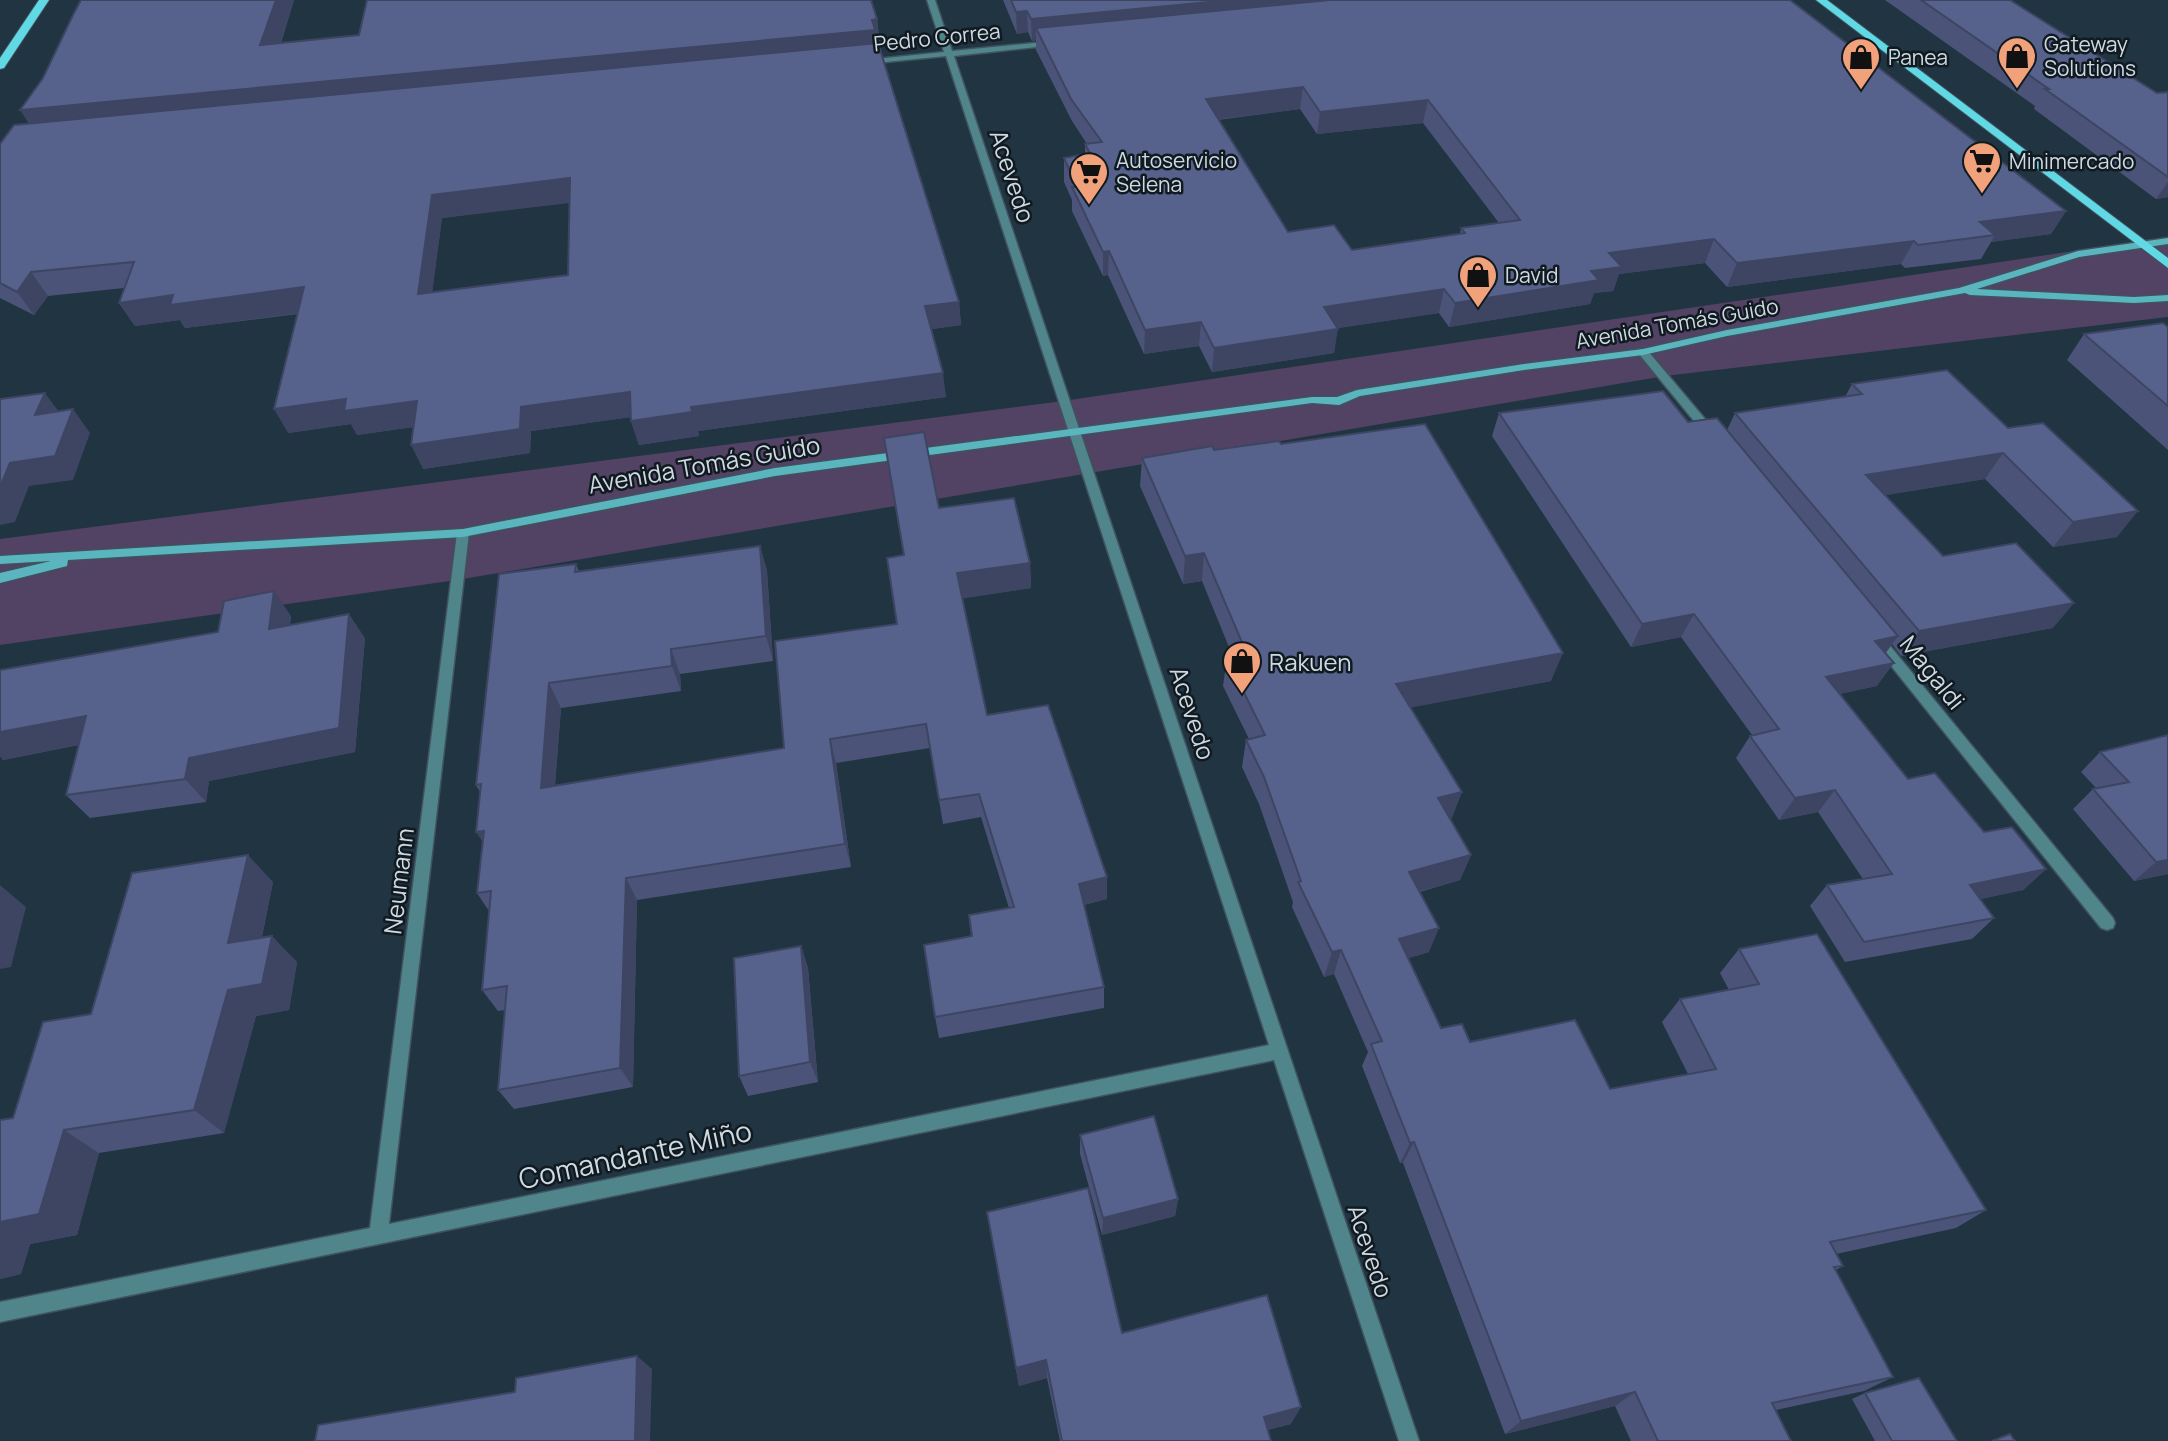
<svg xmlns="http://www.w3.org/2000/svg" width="2168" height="1441" viewBox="0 0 2168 1441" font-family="Manrope,sans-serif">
<rect width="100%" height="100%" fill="#203441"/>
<path fill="#524264" d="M2168,237v80l-503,59 -1208,204 -457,65v-106l1063,-138z"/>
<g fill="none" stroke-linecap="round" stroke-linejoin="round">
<defs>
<path id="minor" d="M927,0h8l17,51 103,-10 4,2 -4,2 -101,11 465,1385h-20l-125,-381 -1274,262v-20l370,-74 87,-695 6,-4 6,4 -80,691 880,-179 -323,-989 -80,8 -4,-2 4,-2 78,-8z
M1643,349l4,1 69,82v6h-8l-69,-84v-4z
M1877,634l5,2 231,282 2,5 -2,5 -6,2 -6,-2 -229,-286 -2,-3z"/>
<path id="secondary" d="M2168,238v6l-89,13 -102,32 157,8 34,-2v6l-34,2 -164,-8 -5,-2 -238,43 -84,19 -119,15 -164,26 -21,9 -27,-2 -537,73 -312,61 -395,23 -1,6 -67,17v-10l51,-12 -51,3v-8l463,-27 312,-61 537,-71h25l20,-7 167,-26 119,-15 84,-19 232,-42 119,-37z"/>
<path id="primary" d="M39,0h10l-45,68 -4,1v-11z
M1816,0h11l341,258v10z"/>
</defs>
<use href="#minor" stroke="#3f525e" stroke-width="3"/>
<use href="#secondary" stroke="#3f525e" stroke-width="3"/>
<use href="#primary" stroke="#3f525e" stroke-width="2"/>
<use href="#minor" fill="#50858b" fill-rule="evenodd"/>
<use href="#secondary" fill="#5bb5be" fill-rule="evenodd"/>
<use href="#primary" fill="#61d9e5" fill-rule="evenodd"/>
</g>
<path fill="#4b5478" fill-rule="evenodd" d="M81,0h213l-13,43 596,-24 3,25h-1l80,258 2,23 -30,4 15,68 -248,34 1,5 -60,9 -8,-24v-4l-100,14 -1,22 -107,16 -10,-42 -56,8 -6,-11 -63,9 10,-119 -113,14 -5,-8 -45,6 -16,-23 5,-15 -76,8 -14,19 -34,-17v-154l29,-20 14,-46zM570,202l-2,73 -136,17 10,-74z
M1003,0h787l276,211 -15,23 -60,8 -10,17 -76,9 -4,-4 -174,23 -22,-24 -86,11 -6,17 -19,2 -4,11 -141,23 -10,-14 -102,15 -3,25 -122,19 -13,-26 -55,8 -36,-79 -5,1 -31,-65v-11l-8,-18v-24l21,-4v-10h2l-15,-23 -36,-71v-10l-4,1 -4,-9 -11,2zM1300,109l17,25 106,-11 76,100 -38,5 -1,6 -108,16 -64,-18 -70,-112z
M1885,0h125l147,93 11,-1v105l-12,2 -122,-90 1,-3z
M2168,327v123l-101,-90 17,-26z
M1947,370l170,167 -64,10 -68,-68 -100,16 58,61 110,72 -152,28 -9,-12 -6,9 -9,33 -38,8 69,85 76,53 62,37 -23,21 -43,9 14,19 -22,21 -127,23 -35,-56 17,-21 36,-6 -45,-67 -39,8 -43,-62 14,-22 2,-1 -71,-98 -50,10 -139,-211 7,-23 189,9 39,8 8,-17 110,-16 7,-13z
M884,438l55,70 91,55 1,25 -69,10 25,117 120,162v22l-23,6 20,82v21l-165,30 -4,-21 36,-81 -2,-21 40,-7 -28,-91 -38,7 -13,-76 -94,15 15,104 -214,33 -4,187 -119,22 -16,-19 7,-80 -7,1 -16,-21 7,-79 -12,-18 6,-51 -3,-50 -4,-7 100,-221 3,7 181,-25 7,25 6,90 -93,13 1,17 -120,17 -6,77 229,-37 113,-124 7,-69z
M1281,444l270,237 -140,26 41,111 -2,1 21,36 -11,25 -40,12 9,60 -21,6 33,70 29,14 140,47 78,-15 -26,-52 18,-23 49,-9 -9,-17 19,-24 247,261 -30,18 -120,26 7,12 -7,4 57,107 -29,14 -88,19 15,31h-160l-16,-35 -110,28 -102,-271h-3l-38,-97 6,-14 -34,-78 -10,3 -32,-70 1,-5 -34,-98 -17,-37 4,-27 3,-1 -26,-53 4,-28 6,-1 -31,-76 -19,3 -43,-98 2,-28 72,-8z
M291,616l-1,9 75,13 -10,114 -146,29 -3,21 -116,16 -24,-23 13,-50 -76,15 -3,-4v-86l218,-38z
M2168,735v139l-34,7 -61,-72 20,-20 3,-1 -15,-16 19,-20z
M273,882l-11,55 35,25 -8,48 -33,6 -32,117 -125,20 -22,82 -47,9 -9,30 -21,5v-159l13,-2 78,-104z
M801,946l7,22 10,114 -70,14 -9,-20z
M1080,1135l98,64 -3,17 -73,19 -22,-81z
M991,1235l131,98 169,91 -24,6 4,11h-211l-13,-63 -28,8z
M1865,1393l92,48h-82l-23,-42z"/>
<path fill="#3d4562" d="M276,0h18l-22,70 -12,-25z
M1230,0h221l-415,28v12l-4,1 -1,-22z
M1027,11l1,21 -11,2 -1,-22z
M877,19l3,25 -843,92 -17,-26z
M1303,87l-3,22 -96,12 2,-22z
M1428,100l-5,23 -106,11 3,-22z
M570,178l8,24 -136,16 -13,99 -11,-23 14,-99z
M2168,182v15l-12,2z
M2066,211l-15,23 -60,8 4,-7 -15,-13z
M1714,239l-9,24 -86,11 -6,17 -19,2 -4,11 -141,23 6,-24 154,-50z
M1914,241l-13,23 -174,23 10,-24z
M1109,251l-1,24 -5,1v-24z
M31,272l17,24 -14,19 -17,-23z
M304,287l13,24 -132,17 -5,-8 -45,6 -16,-23 54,-8z
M1444,289l-5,24 -119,18 4,-24z
M959,302l2,23 -34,5 -2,-24z
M1201,322l-2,24 -55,8 1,-24z
M1338,329l-4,24 -122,19 2,-24z
M943,373l3,24 -248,34 1,5 -60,9 -8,-24 60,-14z
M630,392l8,24 -107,15 -1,22 -107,16 -12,-24 110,-38z
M45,393l17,23 -27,-1z
M346,399l71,2 11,24 -71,10 -6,-11 -63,9 -14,-24z
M73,409l17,24 -17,47 -44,6 -14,36 -15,3v-38l10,-24z
M2003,453l-18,26 -134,22 15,-26z
M2138,511l-21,26 -64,10 20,-25z
M760,546l7,25 6,90 -7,-25z
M1204,553l-2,28 -19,3 2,-28z
M1030,563l1,25 -71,11 -3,-26z
M274,591l17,25 -5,37 -17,-24z
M2074,603l-21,25 -152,28 18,-25z
M349,614l16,24 -10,114 -146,29 -3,21 -21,-23 4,-21z
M1694,614l-13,23 -50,10 11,-23z
M1898,636l-17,23 -6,-18z
M671,649l9,25 1,17 -9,-25z
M1563,653l-12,28 -163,31 8,-28z
M1894,663l-17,23 -66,14 15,-23z
M549,683l12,25 -8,103 -12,-23z
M86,716l22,23 -105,21 -3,-4v-24z
M830,739l6,24 15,104 -6,-23z
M1835,790l-17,22 -39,8 16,-22z
M1462,792l-10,26 -24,7 10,-27z
M484,831l7,24 -15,-23z
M248,855l25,27 -18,88 -27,-27z
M1471,855l-11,25 -60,17 9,-25z
M2168,860v14l-34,7 22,-19z
M2046,869l-23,21 -74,16 21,-21z
M1107,877v22l-28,7v-22z
M626,878l11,22 -4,187 -13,-19z
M0,885l26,22 -15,60 -11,2z
M1439,928l-10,24 -40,12 10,-25z
M272,936l25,26 -8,48 -33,6 -32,117 -30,-23 34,-120z
M801,946l7,22 10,114 -8,-20z
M1341,950l-7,24 -10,3 8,-25z
M64,1130l35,23 -22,82 -47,9 -9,30 -21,5v-57z
M1414,1142l-11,21h-3l10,-20z
M1178,1199l-3,17 -73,19 1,-17z
M637,1356l15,13 -2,72h-15z
M1046,1360l1,18 -28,8 -3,-18z
M1635,1392l-20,14 -110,28 16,-13z
M1301,1407l-10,17 -35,9 8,-16z"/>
<path fill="#57628c" stroke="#3d4562" stroke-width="2" fill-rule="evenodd" d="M81,0h195l-16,45 99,-10 8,-35h504l6,19 -5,1 3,10 -855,80 23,-32 30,-63z
M1011,0h219l-199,19 -4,-8 -11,1z
M1330,0h460l276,211 -86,11 15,13 -77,10 -4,-4 -177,22 -23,-24 -105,14 13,14 -31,4 8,9 -144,23 -11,-14 -120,18 14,22 -124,19 -13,-26 -56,8 -36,-79 -6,1 -31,-65h5l-13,-29 26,-5 -5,-9 17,-2 -31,-43 -35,-71zM1303,87l17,25 108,-12 92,120 -59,8 4,5 -113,17 -18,-25 -46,7 -82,-133z
M1921,0h89l147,93 11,-1v85l-123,-88h4z
M878,43l81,259 -34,4 18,67 -252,34 1,5 -61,9 -1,-29 -109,15 -1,22 -109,16 6,-44 -73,10 2,-12 -72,10 30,-122 -134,18 3,-10 -54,8 15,-41 -103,10 -14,20 -17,-9v-139l14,-19zM570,178l-2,97 -150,19 14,-99z
M2163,323l5,4v79l-84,-72z
M1947,370l61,58 35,-5 95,88 -65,11 -70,-69 -137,22 77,81 73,-13 58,60 -155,28 -184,-218 127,-19 -10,-10z
M1663,391l25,31 29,-4 181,218 -23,5 19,22 -68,14 82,102 27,-6 49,59 28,-5 34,42 -76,16 24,33 -130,24 -37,-57 65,-11 -57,-84 -40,8 -45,-62 29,-7 -85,-115 -52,10 -143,-211z
M45,393l-10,22 38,-6 -18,47 -45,7 -10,24v-88z
M1425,424l138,229 -167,31 66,108 -24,6 33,57 -62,17 30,56 -40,11 42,89 21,-4 8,18 105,-22 35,69 106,-20 -36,-70 79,-15 -20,-35 78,-15 169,276 -156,32 13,24 -9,1 59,110 -121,26 19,38h-133l-23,-49 -114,29 -107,-279 -4,1 -39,-99 11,-3 -41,-91 -9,2 -34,-70 3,-1 -37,-104 -18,-37 19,-5 -38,-77 20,-4 -43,-101 -19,3 -43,-98 70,-12 2,4 65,-9 2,3z
M924,432l15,76 75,-10 16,65 -73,10 30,142 61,-10 59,172 -28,7 25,103 -169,30 -11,-72 48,-9 -3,-21 45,-8 -35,-113 -40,6 -13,-76 -96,15 15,105 -219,34 -6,190 -122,22 9,-104 -25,4 9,-99 -14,2 7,-62 -8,1 5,-48 -5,1 23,-211 77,-10 -1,8 185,-26 6,90 -95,13 1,17 -123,17 -8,105 243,-40 -9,-107 122,-17 -10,-66 17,-3 -20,-117z
M274,591l-5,38 80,-15 -10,114 -150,30 -4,21 -119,16 20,-79 -86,16v-62l218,-38 6,-31z
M2168,735v125l-12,2 -63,-73 36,-7 -29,-30z
M248,855l-20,88 44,-7 -10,48 -34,6 -34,120 -130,20 -25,84 -39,8v-102l13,-2 30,-96 48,-8 41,-141z
M801,946l9,116 -71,14 -5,-118z
M1154,1116l24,83 -75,19 -23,-83z
M1088,1188l34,145 145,-38 34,112 -37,10 7,24h-209l-16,-81 -30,8 -29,-156z
M637,1356l-2,85h-320l3,-16 197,-33 1,-14z
M1919,1378l38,63h-65l-27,-48z
M2010,1434l5,7h-23z"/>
<defs>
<symbol id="shop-pin" viewBox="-11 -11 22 30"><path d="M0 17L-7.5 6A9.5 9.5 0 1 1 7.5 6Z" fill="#f1a27b" stroke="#111a20"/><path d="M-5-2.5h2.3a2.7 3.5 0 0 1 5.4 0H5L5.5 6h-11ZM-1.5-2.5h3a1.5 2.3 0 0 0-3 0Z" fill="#111"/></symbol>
<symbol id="supermarket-pin" viewBox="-11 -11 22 30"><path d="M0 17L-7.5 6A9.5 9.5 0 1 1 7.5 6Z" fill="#f1a27b" stroke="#111a20"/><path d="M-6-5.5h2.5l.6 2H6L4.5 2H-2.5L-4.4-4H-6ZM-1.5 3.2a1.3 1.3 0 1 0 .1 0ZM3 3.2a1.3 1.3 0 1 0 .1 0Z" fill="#111"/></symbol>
</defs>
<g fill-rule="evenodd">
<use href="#shop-pin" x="1995" y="34" width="44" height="60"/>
<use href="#shop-pin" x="1839" y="35" width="44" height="60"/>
<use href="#supermarket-pin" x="1960" y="139" width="44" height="60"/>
<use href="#supermarket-pin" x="1067" y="150" width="44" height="60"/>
<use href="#shop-pin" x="1456" y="253" width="44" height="60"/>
<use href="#shop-pin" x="1220" y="639" width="44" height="60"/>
</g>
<g text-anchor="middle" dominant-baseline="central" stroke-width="5" stroke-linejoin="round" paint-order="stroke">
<g font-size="21" fill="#cedae2" stroke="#111a20">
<text transform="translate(937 37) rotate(-6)">Pedro Correa</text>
<text transform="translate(1677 323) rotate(-10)">Avenida Tomás Guido</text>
</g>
<g font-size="21" fill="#cedae2" stroke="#111a20" text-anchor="start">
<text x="2044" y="44">Gateway<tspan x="2044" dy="24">Solutions</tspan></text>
<text x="1888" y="57">Panea</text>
<text x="1116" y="160">Autoservicio<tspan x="1116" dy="24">Selena</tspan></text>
<text x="2009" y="161">Minimercado</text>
<text x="1505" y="275">David</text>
</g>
<g font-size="24" fill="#cedae2" stroke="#111a20">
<text transform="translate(1013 176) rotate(72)">Acevedo</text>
<text transform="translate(704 464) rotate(-10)">Avenida Tomás Guido</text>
<text transform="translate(1933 672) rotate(51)">Magaldi</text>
<text transform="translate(1193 713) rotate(72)">Acevedo</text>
<text transform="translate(398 881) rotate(-83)">Neumann</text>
<text transform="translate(1371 1251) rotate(72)">Acevedo</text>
</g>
<g font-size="24" fill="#cedae2" stroke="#111a20" text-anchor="start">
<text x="1269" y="661">Rakuen</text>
</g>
<g font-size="28" fill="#cedae2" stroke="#111a20">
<text transform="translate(635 1154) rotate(-12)">Comandante Miño</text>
</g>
</g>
</svg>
